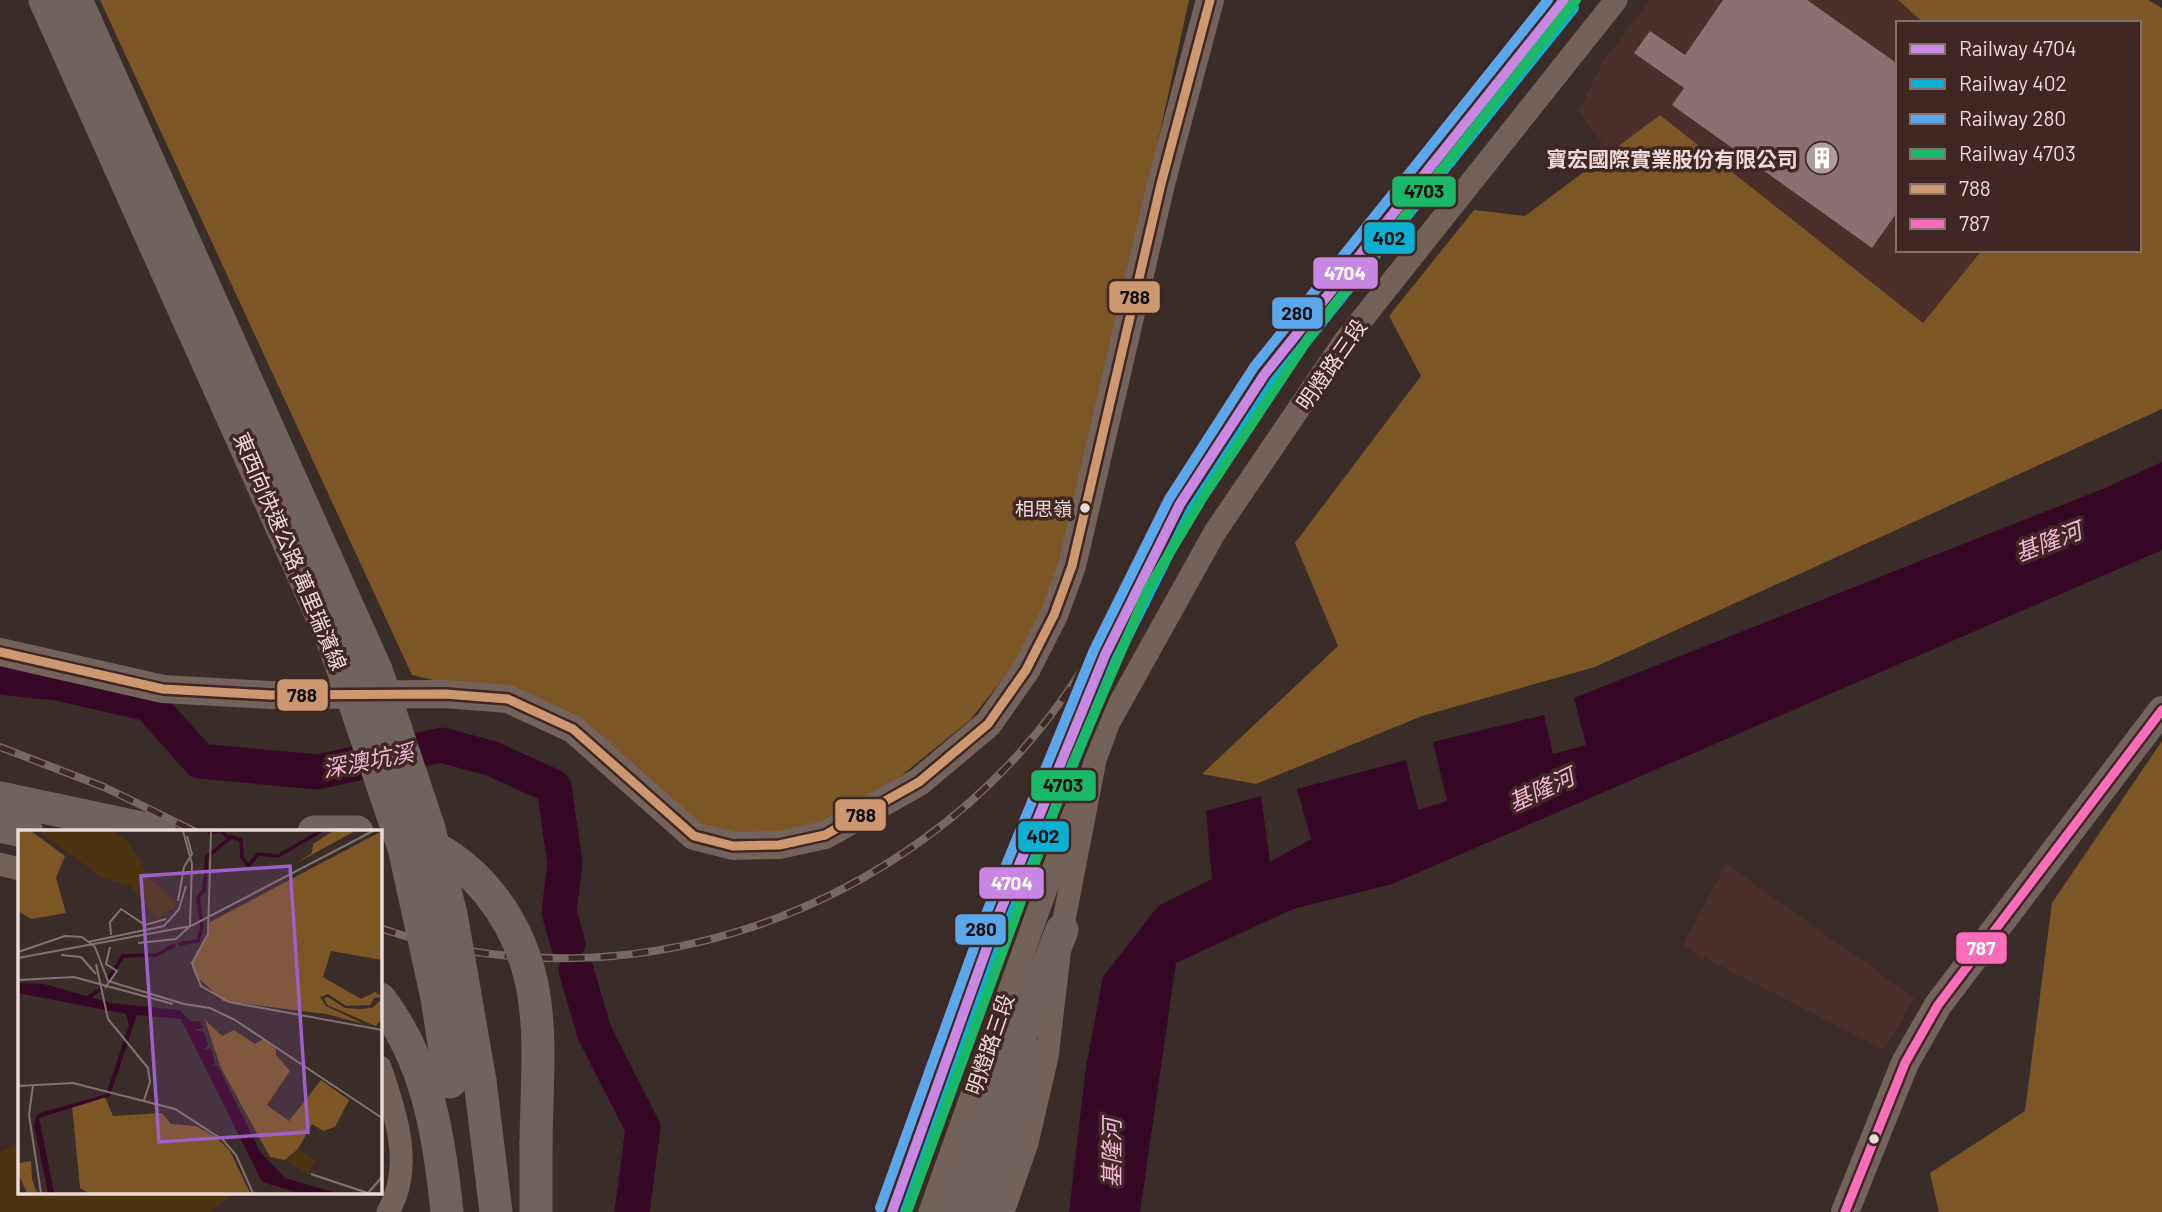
<svg xmlns="http://www.w3.org/2000/svg" width="2162" height="1212" viewBox="0 0 2162 1212" font-family="Barlow,'Noto Sans TC',sans-serif">
<rect width="100%" height="100%" fill="#3a2c29"/>
<path fill="#4c2e2a" d="M1650,0h248l26,23h-26v227h84l-59,73 -263,-208 -51,38 -30,-42 23,-48z
M1726,864l189,134 -31,52 -202,-104z"/>
<path fill="#4e3310" d="M19,1143v50h217l-28,19h-208v-60z"/>
<path fill="#7d5625" d="M100,0h1089l-135,615 -84,105 -137,111 -105,19 -194,-145 -122,-30z
M1898,0h250l14,8v401l-567,258 -173,49 -166,68 -54,-10 136,-128 -43,-103 126,-167 -32,-60 85,-106 51,6 135,-101 263,208 59,-73h157v-227h-215z
M2162,741v471h-223l-9,-39 95,-62 27,-208z"/>
<path fill="#370726" d="M2162,462v88l-770,334 -99,25 -117,54 -36,249h-71l17,-145 17,-90 55,-71 54,-27 -6,-68 55,-15 9,66 41,-23 -14,-50 109,-29 12,50 29,-9 -14,-59 111,-27 9,39 33,-9 -12,-47 531,-210z"/>
<g fill="none" stroke-linecap="round" stroke-linejoin="round">
<path stroke="#370726" stroke-width="35" d="M0,677l57,6 92,21 51,57 117,11 125,-27 51,14 61,28 11,76 -6,49 9,32
M576,970l19,64 48,94 -11,84"/>
</g>
<path fill="#887073" d="M1723,0h84l91,64v147l-26,37 -200,-143 12,-17 -50,-35 16,-22 35,24z"/>
<g fill="none" stroke-linecap="round" stroke-linejoin="round">
<path stroke="#736259" stroke-width="23" d="M0,864l19,5
M380,1067c15,46 35,99 8,145
M930,1212l146,-407
M1003,1212l24,-69 20,-86 15,-127 33,-170 13,-36 107,-192 129,-190 272,-342"/>
<path stroke="#74635c" stroke-width="28" d="M0,652l163,37 107,6 175,-1 63,5 65,30 121,107 39,10 46,-1 46,-10 94,-53 69,-58 38,-54 28,-55 18,-49 89,-382 49,-184
M1845,1212l60,-149 33,-58 224,-295"/>
<path stroke="#70625c" stroke-width="33" d="M45,0l285,634 15,41
M76,0l300,670
M0,798l160,34
M0,826l27,6
M314,832h43
M380,999c48,63 59,136 67,213
M480,1081l16,131
M536,1143v69
M951,1212l111,-282
M982,1212l27,-71 21,-86"/>
<defs>
<path id="rail" d="M0,747l104,40 92,45
M380,928c243,85 526,-15 676,-220 49,-65 80,-143 119,-214 21,-38 47,-74 71,-109 29,-43 64,-82 96,-123 69,-88 139,-175 209,-262"/>
</defs>
<use href="#rail" stroke="#766863" stroke-width="8"/>
<use href="#rail" stroke="#402723" stroke-width="5" stroke-dasharray="16" stroke-linecap="butt"/>
<path stroke="#70625c" stroke-width="33" d="M376,670l53,159 22,85 29,167
M345,675l59,173 33,150 13,84
M424,843c24,10 48,29 64,49 63,77 49,157 48,251"/>
<defs>
<path id="bus-1" d="M0,652l163,37 107,6 175,-1 63,5 65,30 121,107 39,10 46,-1 46,-10 94,-53 69,-58 38,-54 28,-55 18,-49 89,-382 49,-184"/>
<path id="bus-2" d="M1845,1212l60,-149 33,-58 224,-295"/>
</defs>
<use href="#bus-1" stroke="#402723" stroke-width="14"/>
<use href="#bus-2" stroke="#402723" stroke-width="14"/>
<use href="#bus-1" stroke="#cd976f" stroke-width="9"/>
<use href="#bus-2" stroke="#fb6dba" stroke-width="9"/>
<defs>
<path id="rail-1" d="M892,1212l107,-298 106,-259 75,-151 84,-129 300,-375"/>
<path id="rail-2" d="M905,1212l105,-294 106,-258 75,-150 83,-128 300,-374"/>
<path id="rail-3" d="M880,1208l108,-299 106,-259 75,-151 85,-132 294,-367"/>
<path id="rail-4" d="M907,1212l158,-431 83,-192 55,-92 109,-164 264,-333"/>
</defs>
<use href="#rail-1" stroke="#402723" stroke-width="16"/>
<use href="#rail-2" stroke="#402723" stroke-width="16"/>
<use href="#rail-3" stroke="#402723" stroke-width="16"/>
<use href="#rail-4" stroke="#402723" stroke-width="16"/>
<use href="#rail-1" stroke="#c787e3" stroke-width="10"/>
<use href="#rail-2" stroke="#0dafd3" stroke-width="10"/>
<use href="#rail-3" stroke="#5aa8eb" stroke-width="10"/>
<use href="#rail-4" stroke="#1ab867" stroke-width="10"/>
</g>
<defs>
<symbol id="building-disc" viewBox="-11 -11 22 22"><circle r="9.5" fill="#ae9d9b" stroke="#402723"/><path d="M-4-6H4V6H1V3H-1V6H-4ZM-2.5-4.3h1.7v1.8h-1.7ZM.8-4.3h1.7v1.8H.8ZM-2.5-1h1.7V.8h-1.7ZM.8-1h1.7V.8H.8Z" fill="#fff"/></symbol>
</defs>
<g fill-rule="evenodd">
<use href="#building-disc" x="1803" y="139" width="38" height="38"/>
</g>
<g fill="#ecdad8" stroke="#402723" stroke-width="2.5">
<circle cx="1085" cy="508" r="6"/>
<circle cx="1874" cy="1139" r="6"/>
</g>
<g text-anchor="middle" dominant-baseline="central" stroke-width="7" stroke-linejoin="round" paint-order="stroke">
<g font-size="19" fill="#ecdad8" stroke="#402723" text-anchor="end">
<text x="1072" y="508">相思嶺</text>
</g>
<g font-size="21" font-weight="bold" fill="#ecdad8" stroke="#402723" text-anchor="end">
<text x="1798" y="158">寶宏國際實業股份有限公司</text>
</g>
<g font-size="21" fill="#ecdad8" stroke="#402723">
<text transform="translate(1331 364) rotate(-55)">明燈路三段</text>
<text transform="translate(291 551) rotate(67)">東西向快速公路 萬里瑞濱線</text>
<text transform="translate(989 1044) rotate(-71)">明燈路三段</text>
</g>
<g font-size="23" font-style="italic" fill="#f5b5d8" stroke="#402723">
<text transform="translate(2048 541) rotate(-21)">基隆河</text>
<text transform="translate(368 760) rotate(-11)">深澳坑溪</text>
<text transform="translate(1541 789) rotate(-25)">基隆河</text>
<text transform="translate(1111 1153) rotate(-90)">基隆河</text>
</g>
</g>
<g transform="translate(18 830)">
<rect width="364" height="364" fill="#3a2c29"/>
<path d="M21,1h74l16,11 21,37 25,21 1,6 -19,13 -27,-33 -30,-10zM281,320l17,12 -6,5v8l-24,-15z" fill="#4e3310"/>
<path d="M0,1h13l34,25 -9,22 10,35 -35,6 -13,-8zM315,1h22l-60,33 17,-11 1,-9zM364,1v129l-51,-9 -8,26 38,22 14,-7 7,5 -8,1 -4,7 -24,1 -18,-12 -8,3 6,9 38,18 -38,-10 -103,-13 -28,-26 -4,-12 16,-25 3,-16zM310,167l17,11 15,1 12,-1 10,-9v20l-6,7 -5,-2 -44,-19 -3,-7zM187,190l17,16 12,-6 21,14 8,-5 13,10v6l14,16 -23,34 22,16 32,-41 28,20 -14,27 -12,4 -11,-7 -14,25 -13,11 -15,-3 -49,-89zM87,267l8,19 49,-3 9,11 25,2 20,11 14,14 20,42h-162l-8,-5 -8,-83zM13,331l1,18 5,14h-10l-9,-20v-10z" fill="#7d5625"/>
<path d="M0,153l26,1 67,19 68,7 13,12 8,-1 3,7 -8,2 9,2 4,13 -5,5 8,-2 4,14 -3,5 5,-2 44,88 24,25 51,15h-37l-37,-11 -81,-163 -44,-4 -27,81 -71,22 15,75h-6l-14,-68 3,-11 69,-20 23,-69 -3,-11 -108,-21z" fill="#370726"/>
<path fill="none" stroke="#370726" stroke-width="3.5" d="M211,6l12,4 1,17 6,9 10,-12 20,2 43,-25M160,114l20,-3 4,-14 -4,-30 6,-7 3,-33 22,-18 -7,-8 -14,2M89,151l16,-25 33,-1 19,-10M65,171l19,-13"/>
<path fill="none" stroke="#81726f" stroke-width="2" d="M193,1l-3,103 -16,29 9,23 28,16 153,28M160,71l6,-34 8,-13 -5,-18M93,105l-1,-13 11,-13 24,16 21,-6M70,112l76,-16 15,-17 7,-23M120,113l38,-4 14,-13 2,-62 -9,-33M0,122l47,-16 17,1 13,10 13,34 76,23M43,125l20,2 15,17M0,128l173,-32 182,-95M78,134l12,55 40,49 2,14 -6,18M0,150l56,-3 99,27M87,158l12,-17 -11,-7 4,-17M166,174l26,4 25,12 147,98M15,255l-4,30 12,78M0,256l55,-3 102,26 48,31 13,15 17,38M293,344l57,19 14,-16"/>
<path fill="#9d60c6" fill-opacity="0.15" stroke="#9d60c6" stroke-width="3.5" d="M272,36l18,266 -149,10 -18,-266z"/>
<rect width="364" height="364" fill="none" stroke="#ecdad8" stroke-width="3.5"/>
</g>
<g stroke="#402723" stroke-width="2.5">
<rect x="1391" y="175" width="66" height="33" rx="7" fill="#1ab867"/>
<rect x="1363" y="221" width="53" height="34" rx="7" fill="#0dafd3"/>
<rect x="1312" y="256" width="67" height="34" rx="7" fill="#c787e3"/>
<rect x="1108" y="280" width="53" height="34" rx="7" fill="#cd976f"/>
<rect x="1271" y="296" width="53" height="34" rx="7" fill="#5aa8eb"/>
<rect x="276" y="678" width="53" height="34" rx="7" fill="#cd976f"/>
<rect x="1030" y="769" width="67" height="33" rx="7" fill="#1ab867"/>
<rect x="834" y="798" width="53" height="34" rx="7" fill="#cd976f"/>
<rect x="1017" y="820" width="53" height="33" rx="7" fill="#0dafd3"/>
<rect x="978" y="866" width="67" height="34" rx="7" fill="#c787e3"/>
<rect x="954" y="913" width="53" height="33" rx="7" fill="#5aa8eb"/>
<rect x="1955" y="931" width="53" height="34" rx="7" fill="#fb6dba"/>
</g>
<g font-size="19" text-anchor="middle" font-weight="bold" fill="#fff">
<text x="1345" y="280">4704</text>
<text x="1012" y="890">4704</text>
<text x="1981" y="955">787</text>
</g>
<g font-size="19" text-anchor="middle" font-weight="bold" fill="#111">
<text x="1424" y="198">4703</text>
<text x="1389" y="245">402</text>
<text x="1135" y="304">788</text>
<text x="1297" y="320">280</text>
<text x="302" y="702">788</text>
<text x="1063" y="792">4703</text>
<text x="861" y="822">788</text>
<text x="1043" y="843">402</text>
<text x="981" y="936">280</text>
</g>
<rect x="1896" y="21" width="245" height="231" fill="#402723" stroke="#856f6b" stroke-width="2"/>
<rect x="1910" y="44" width="35" height="10" fill="#c787e3" stroke="#856f6b" stroke-width="2"/>
<text x="1959" y="56" font-size="21" fill="#ecdad8">Railway 4704</text>
<rect x="1910" y="79" width="35" height="10" fill="#0dafd3" stroke="#856f6b" stroke-width="2"/>
<text x="1959" y="91" font-size="21" fill="#ecdad8">Railway 402</text>
<rect x="1910" y="114" width="35" height="10" fill="#5aa8eb" stroke="#856f6b" stroke-width="2"/>
<text x="1959" y="126" font-size="21" fill="#ecdad8">Railway 280</text>
<rect x="1910" y="149" width="35" height="10" fill="#1ab867" stroke="#856f6b" stroke-width="2"/>
<text x="1959" y="161" font-size="21" fill="#ecdad8">Railway 4703</text>
<rect x="1910" y="184" width="35" height="10" fill="#cd976f" stroke="#856f6b" stroke-width="2"/>
<text x="1959" y="196" font-size="21" fill="#ecdad8">788</text>
<rect x="1910" y="219" width="35" height="10" fill="#fb6dba" stroke="#856f6b" stroke-width="2"/>
<text x="1959" y="231" font-size="21" fill="#ecdad8">787</text>
</svg>
